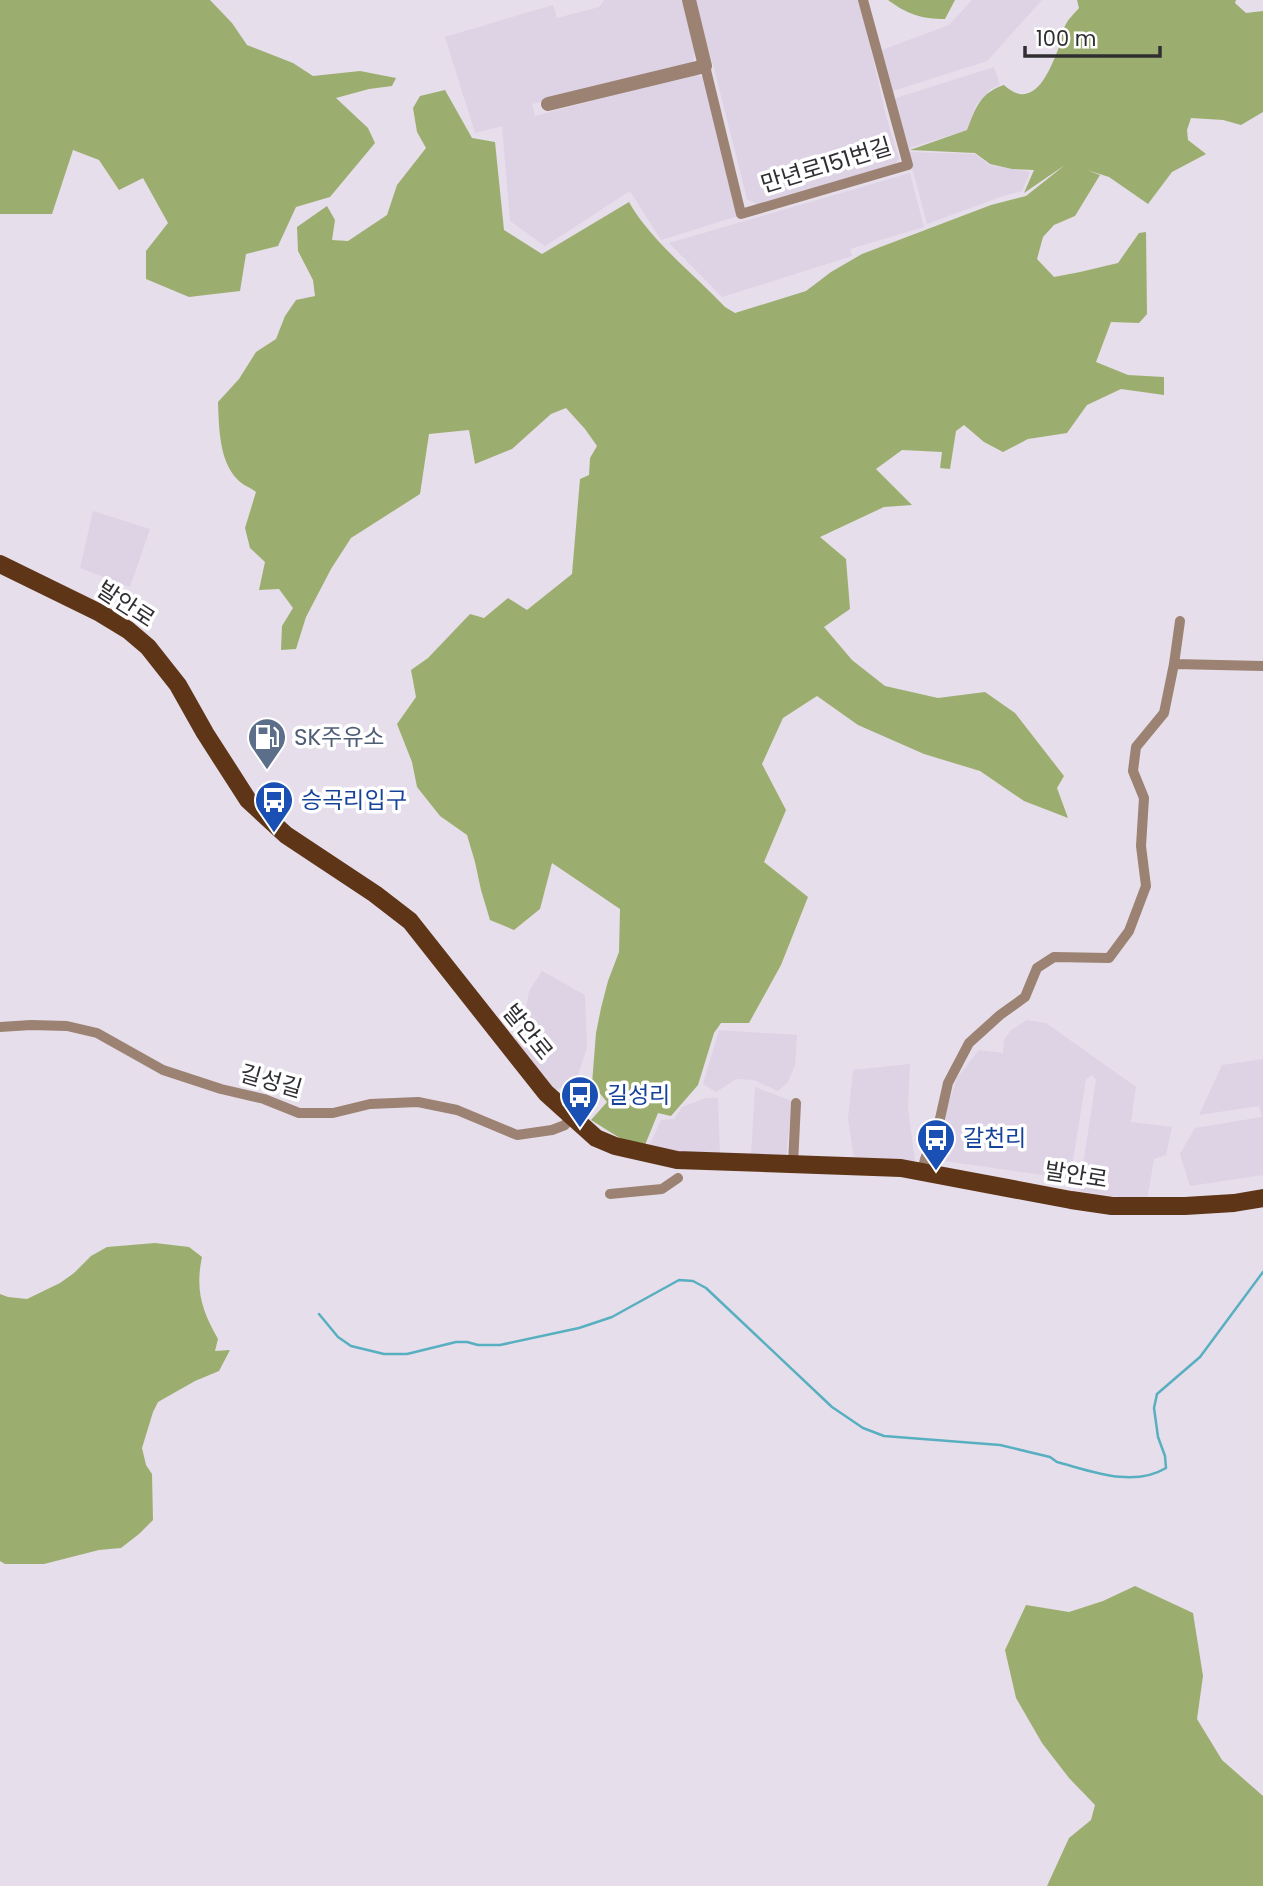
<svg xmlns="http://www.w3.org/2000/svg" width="1263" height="1886" viewBox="0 0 1263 1886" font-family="Poppins,'Noto Sans KR',sans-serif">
<rect width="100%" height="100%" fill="#e6deeb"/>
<path fill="#ded2e5" d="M604,0h78l12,51 -1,12 -161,41 3,12 160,-42 10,4 33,138 -77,24 -31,-49 -85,55 -35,-25 -8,-95 -27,7 -30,-96 108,-32 4,13 42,-11z
M694,0h166l26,116 13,43 -6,8 -135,38 -11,-6 -33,-131z
M972,0h70l-55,61 -94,30 -11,-41 67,-25z
M994,67l6,18 -9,4 -15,16 -9,25 -58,18 -16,-49z
M908,152l67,2 14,11 41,7 -8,19 -19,5 -76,28z
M910,173l14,54 -74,22 2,7 -130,41 -53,-54z
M93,511l57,18 -20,58 -50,-19z
M542,971l43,24 2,53 -9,27 -7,8 -15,7h-8l-34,-45 11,-28 4,-26z
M1027,1020l19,3 90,64 -5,35 41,5 -6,28 -12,4 -7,42 -68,-10 17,-111 -4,-5 -6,4 -16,100 -140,-20 27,-81 22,-28 24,3 1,-13 7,-10z
M719,1030l78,5 -2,30 -7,17 -10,9 -24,-11 -18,-1 -20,13 -13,-8z
M1263,1059v116l-73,11 -10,-32 15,-26 67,-11 -3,-11 -60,9 23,-50z
M910,1064l-2,43 7,55 -61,-3 -6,-40 5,-49z
M587,1087l13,15 -17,16 -25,-22z
M755,1087l37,14 -6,56 -35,-1z
M706,1098h12l2,58 -72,-7 13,-29 13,-1 8,-12z"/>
<path fill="#9cae6f" d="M0,0h210l22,23 15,22 46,18 20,13 47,-5 36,7 -4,8 -23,3 -33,9 32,30 7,15 -45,54 -34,10 -18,39 -32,8 -6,37 -51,6 -43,-18v-28l22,-28 -25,-45 -24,12 -20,-30 -26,-10 -21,64h-52z
M888,0h67l-10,19c-24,0 -38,-5 -57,-19z
M1077,0h159l-1,3 11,10 17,-2v101l-22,13 -18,-5 -32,-2 -4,12 1,10 18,14 -34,18 -24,32 -39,-27 -22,-7 13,5 -25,41 -21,9 -11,12 -6,22 17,18 26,-5 38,-9 21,-30 7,-1 1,82 -8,9 -28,-1 -15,40 32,13 36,2v18l-43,-6 -34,16 -20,28 -39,6 -25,13 -19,-10 -20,-17 -8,6 -6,38 -10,-1 2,-16 -40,-2 -26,19 36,36 -28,2 -64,30 26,22 4,50 -26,18 28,33 33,26 53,12 47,-6 30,21 49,63 -7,12 11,30 -44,-17 -44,-30 -56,-17 -66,-29 -41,-29 -34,22 -21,46 24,46 -22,52 44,35 -27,68 -32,58h-28l-7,10 -16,52 -27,31 -13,-3 -13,32 -22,-5 -32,-20 16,-18 -15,-18 4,-51 5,-25 7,-27 11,-29 1,-43 -68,-46 -12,46 -26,21 -24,-10 -9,-30 -6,-28 -8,-27 -27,-19 -23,-29 -5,-25 -15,-38 19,-27 -5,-27 17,-12 42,-44 14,4 24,-20 19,12 45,-36 8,-95 9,-4 1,-17 7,-12 -12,-17 -19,-21 -15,6 -39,35 -37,15 -6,-34 -40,4 -9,60 -69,44 -20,31 -25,48 -10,32 -15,1 1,-24 11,-18 -14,-19 -20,1 6,-28 -15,-14 -5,-20 11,-36c-6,-5 -14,-7 -19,-13 -18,-19 -18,-52 -19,-77l21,-23 17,-27 20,-13 9,-23 11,-16 19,-4 -2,-16 -15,-29 -1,-24 30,-21 8,14 -3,20 16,1 39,-26 10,-30 29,-37 -9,-16 -4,-24 7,-12 25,-6 27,48 23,4 9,88 38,24 87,-52c21,38 66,73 96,105l10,6 71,-22 25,-19 31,-18 129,-49 35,-9 39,-31 -41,28 10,-23 -22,-1 -22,-5 -15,-11 -65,-3 57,-20c9,-23 13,-37 37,-45 30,28 46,-15 55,-38 2,-6 2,-15 6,-21 3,-7 9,-12 14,-18z
M155,1243l34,4 13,10c-7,33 0,54 16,82l-3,12 15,-1 -11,21 -24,10 -37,21 -5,10 -11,36 4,17 6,9 1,46 -14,14 -18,14 -22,2 -55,14h-39l-5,-3v-267l8,3 19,2 33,-16 14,-10 17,-17 16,-9z
M1135,1586l58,27 10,63 -6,43 25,41 41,36v90h-216l22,-48 22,-18 4,-15 -26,-27 -27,-35 -26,-45 -11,-48 21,-45 43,7 34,-11z"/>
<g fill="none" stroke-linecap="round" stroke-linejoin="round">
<path stroke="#58afc0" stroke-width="2.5" d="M319,1314l19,23 13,9 33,8h23l49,-12h11l11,3h22l79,-17 33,-11 67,-37 14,1 13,7 126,119 31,21 21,8 116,9 50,12 7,5c34,9 76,26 109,6l-1,-12 -7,-19 -4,-29 3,-14 43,-37 63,-85"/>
<path stroke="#9c8272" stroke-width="10" d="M705,66l36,148 167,-49 -45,-165
M1174,664l89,2
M0,1027l31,-2 36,1 30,7 66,37 58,19 43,10 35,14h34l37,-9 48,-2 39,8 60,25 35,-5 13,-5 7,-10
M793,1164l3,-61
M922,1172l3,-13 14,-36 9,-40 21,-40 31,-28 25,-18 12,-29 17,-11 55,1 20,-27 17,-45 -5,-40 3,-48 -11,-27 3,-24 28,-34 10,-49 6,-43
M610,1194l52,-5 16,-11"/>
<path stroke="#9c8272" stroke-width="14" d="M548,104l157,-38 -16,-66"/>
<path stroke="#5f3517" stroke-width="18" d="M0,564l100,49 28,17 20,17 30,38 27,48 43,67 38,35 89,59 35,27 136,172 50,45 19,8 62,14 224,8 170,32 41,6h73l49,-3 29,-5"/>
</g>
<defs>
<symbol id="fuel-pin" viewBox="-11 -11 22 30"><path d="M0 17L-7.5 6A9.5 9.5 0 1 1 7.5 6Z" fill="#5c6f8a" stroke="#fff"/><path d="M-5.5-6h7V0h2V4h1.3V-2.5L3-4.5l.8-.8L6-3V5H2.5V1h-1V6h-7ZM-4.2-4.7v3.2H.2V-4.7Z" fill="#fff"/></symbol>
<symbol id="bus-pin" viewBox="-11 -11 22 30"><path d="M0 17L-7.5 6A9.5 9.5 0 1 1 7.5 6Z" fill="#1a4fb4" stroke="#fff"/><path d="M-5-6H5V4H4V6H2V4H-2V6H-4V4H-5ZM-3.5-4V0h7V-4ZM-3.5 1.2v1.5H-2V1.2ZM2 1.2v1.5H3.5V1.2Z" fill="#fff"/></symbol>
</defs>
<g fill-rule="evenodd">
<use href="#fuel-pin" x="245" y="715" width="44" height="60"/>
<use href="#bus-pin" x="252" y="778" width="44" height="60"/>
<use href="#bus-pin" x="558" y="1073" width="44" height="60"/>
<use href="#bus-pin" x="914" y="1116" width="44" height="60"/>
</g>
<g text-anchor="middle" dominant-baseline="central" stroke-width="7" stroke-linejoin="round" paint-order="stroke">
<g font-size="23" fill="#312e33" stroke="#fff">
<text transform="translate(826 165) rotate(-17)">만년로151번길</text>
<text transform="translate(126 604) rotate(33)">발안로</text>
<text transform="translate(528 1032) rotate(51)">발안로</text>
<text transform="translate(271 1081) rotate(16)">길성길</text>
<text transform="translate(1076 1175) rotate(9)">발안로</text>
</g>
<g font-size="23" fill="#4e5e75" stroke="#fff" text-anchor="start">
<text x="294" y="737">SK주유소</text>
</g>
<g font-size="23" fill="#164399" stroke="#fff" text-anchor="start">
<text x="301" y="800">승곡리입구</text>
<text x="607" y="1095">길성리</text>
<text x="963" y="1138">갈천리</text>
</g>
</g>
<path d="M1025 46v10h135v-10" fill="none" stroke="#312e33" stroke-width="3.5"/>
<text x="1036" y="46" font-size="21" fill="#312e33" stroke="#ffffff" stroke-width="5" paint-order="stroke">100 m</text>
</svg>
